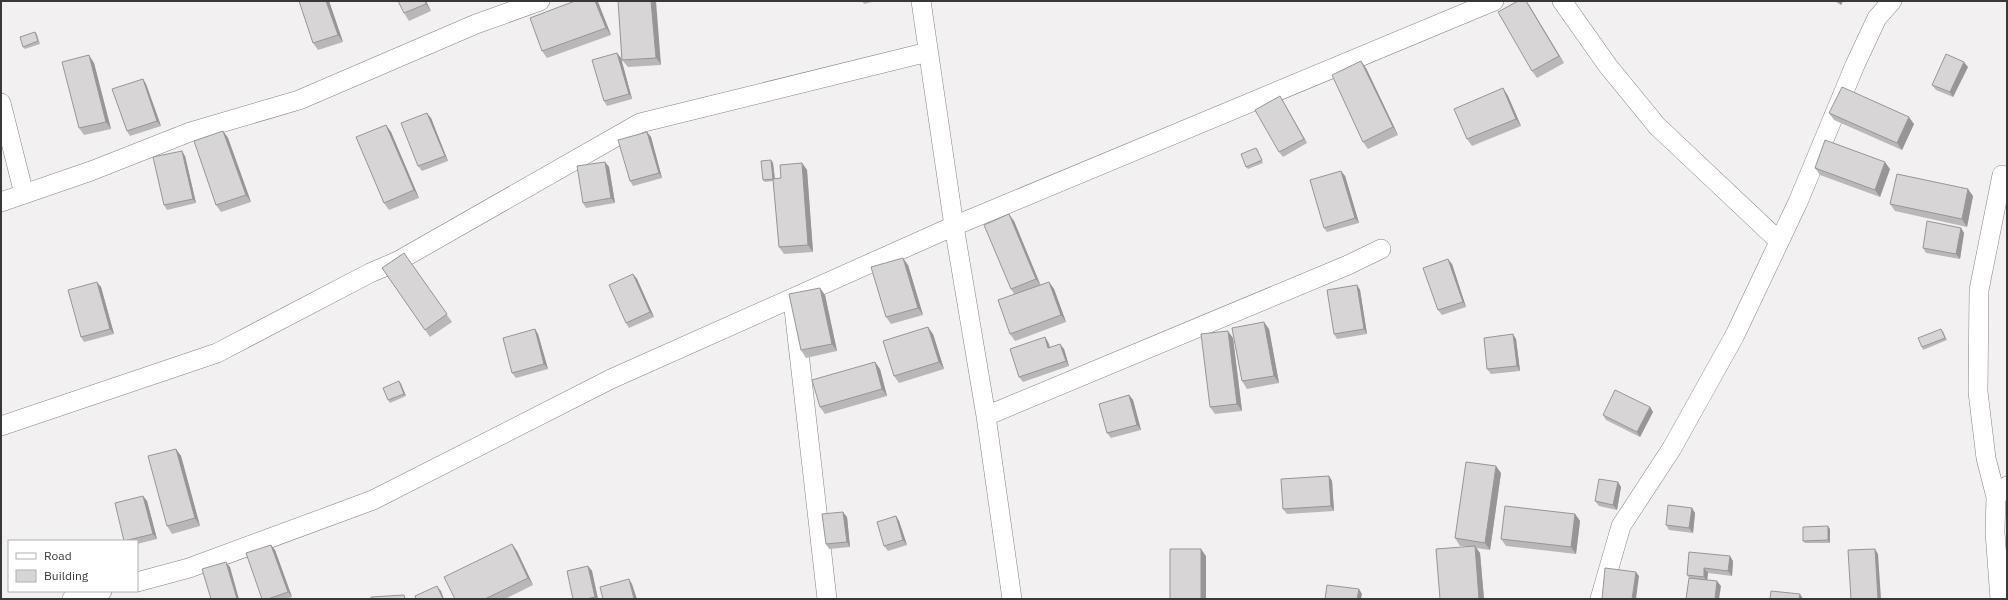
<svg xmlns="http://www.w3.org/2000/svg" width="2008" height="600" viewBox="0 0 2008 600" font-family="'IBM Plex Sans',sans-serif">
<rect width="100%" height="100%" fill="#f3f0f2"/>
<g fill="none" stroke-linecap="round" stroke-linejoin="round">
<defs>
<path id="minor" d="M921,1l33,225 32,190 26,183
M1562,1l46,65 49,60 122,115
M1,103l23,91
M1,202l90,-31 99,-39 109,-32 177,-76 64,-23
M793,300l34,299
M986,416l362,-151 33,-16
M1,426l216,-73 153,-80 28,-12 242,-138 288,-71
M1996,497l-10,-39 -8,-66 1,-102 23,-115
M137,582l52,-14 184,-68 238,-121 343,-153 540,-225
M72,599l30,-8
M1600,599l21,-73 51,-78 63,-113 63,-133 57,-137 22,-47 15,-17
M2000,599l-5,-67 1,-35 11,-11"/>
</defs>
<use href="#minor" stroke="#858284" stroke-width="20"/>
<use href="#minor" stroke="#fff" stroke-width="19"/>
</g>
<path fill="#bab7b9" d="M329,1l14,41 -25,8 -5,-7z
M426,1l5,10 -22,10 -5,-8z
M618,1l43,64 -33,2 -6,-7z
M862,1h14l-12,3z
M1834,1h9l-2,4z
M598,2l13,33 -64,23 -5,-7z
M1529,5l35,58 -27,15 -5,-7z
M35,32l2,2 3,10 -15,5 -2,-2z
M617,53l4,5 11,41 -25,7 -3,-5z
M94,63l17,66 -27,6 -5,-7z
M1968,67l-15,30 -17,-7 -4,-5z
M1366,68l32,67 -30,14 -5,-7z
M143,79l3,5 15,42 -31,10 -3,-5z
M1503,88l5,8 13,30 -49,20 -5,-7z
M1280,96l3,5 24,42 -24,14 -4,-5z
M1829,113l85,11 -12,26 -68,-30z
M431,118l17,43 -26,10 -4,-5z
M386,125l5,7 28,66 -30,12 -5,-7z
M223,131l5,7 23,64 -30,10 -5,-7z
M647,132l4,5 11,41 -29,8 -3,-5z
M1256,148l2,2 5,13 -15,6 -2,-2z
M185,156l11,47 -29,7 -3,-5z
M771,160l2,3 2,16 6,-1 21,-15 5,7 6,82 -29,2 -5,-7 -6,-66 -8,1 -2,-2z
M605,162l4,5 6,36 -29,5 -3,-5z
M1815,168l75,1 -10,28 -60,-22z
M1341,171l4,5 14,47 -32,9 -3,-4z
M1973,196l-6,31 -72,-16 -5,-7z
M1014,221l26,64 9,-3 5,7 12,33 -51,19 -5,-7 4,-40 -3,-5z
M1961,228l3,5 -4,26 -34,-6 -3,-5z
M404,253l48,69 -22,15 -48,-69z
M1452,264l14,43 -24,8 -4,-5z
M908,265l15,50 -32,9 -5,-7z
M633,274l4,5 17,38 -25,11 -3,-5z
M1357,285l3,5 7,44 -30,5 -3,-5z
M101,287l13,47 -30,8 -3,-5z
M825,295l12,56 -31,7 -5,-8z
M535,329l3,5 10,35 -32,9 -4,-5z
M1269,329l10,54 -32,6 -5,-8z
M1943,331l4,9 -24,10 -1,-3z
M933,334l11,35 -45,14 -5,-7z
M1045,337l3,5 2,5 14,2 5,17 -46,16 -4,-5z
M1233,338l9,73 -27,3 -5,-7z
M1516,339l4,32 -29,3 -4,-5z
M880,369l7,27 -62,18 -5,-7z
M399,381l2,3 5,12 -16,7 -2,-3z
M1129,395l4,5 8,30 -30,8 -4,-5z
M1650,407l3,5 -13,25 -34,-17 -3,-5z
M176,449l5,7 19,70 -28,8 -5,-8z
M1501,473l-11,77 -14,-2 4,5 4,46h-44l26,-53h-6l-5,-8z
M1329,476l3,5 2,30 -47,3 -4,-5z
M1618,482l3,5 -4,23 -18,-4 -4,-5z
M143,496l4,5 10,38 -20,5v-3h-13z
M1692,508l3,5 -2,20 -24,-3 -3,-5z
M1575,514l5,7 -4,33 -70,-8 -5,-7z
M896,516l3,5 8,24 -19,6 -4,-5z
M847,517l3,30 -21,2 -3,-5z
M1830,529v14h-25l-2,-2z
M271,545l4,5 17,47 -6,2h-24z
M517,551l16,34 -28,14h-50z
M1689,552l44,9 -1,15 -24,-3 -1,7 14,6 -32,-8 -2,-3z
M588,566l4,5 6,28h-25z"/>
<path fill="#979596" d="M326,1h3l14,41 -5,-7z
M425,1h1l5,10 -5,-7z
M595,1h2l1,1 13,33 -5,-7z
M651,1h5l5,64 -5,-7z
M1526,1l3,4 35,58 -5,-7z
M1838,1h5l-2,4z
M617,53l4,5 11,41 -3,-5z
M89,55l5,8 17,66 -5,-7z
M1361,61l5,7 32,67 -5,-8z
M1964,62l4,5 -15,30 -3,-5z
M143,79l3,5 15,42 -4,-5z
M1503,88l5,8 13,30 -5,-7z
M1280,96l3,5 24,42 -3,-4z
M427,113l4,5 17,43 -3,-5z
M1909,117l5,7 -12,26 -5,-7z
M386,125l5,7 28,66 -5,-8z
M223,131l5,7 23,64 -5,-7z
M647,132l4,5 11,41 -3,-5z
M182,151l3,5 11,47 -3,-4z
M771,160l2,3 2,18 -2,-2z
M605,162l4,5 6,36 -4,-5z
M1885,162l5,7 -10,28 -5,-7z
M802,163l5,7 6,82 -5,-7z
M1341,171l4,5 14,47 -4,-5z
M1968,189l5,7 -6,31 -5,-8z
M1009,214l5,7 27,65 -5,-7z
M1961,228l3,5 -4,26 -4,-5z
M903,258l5,7 15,50 -5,-7z
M1448,259l4,5 14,43 -3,-5z
M633,274l4,5 17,38 -4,-5z
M97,282l4,5 13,47 -4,-5z
M1049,282l5,7 12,33 -5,-7z
M1357,285l3,5 7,44 -3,-5z
M820,288l5,7 12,56 -5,-7z
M1264,322l5,7 10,54 -5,-7z
M928,327l5,7 11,35 -5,-7z
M535,329l3,5 10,35 -4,-5z
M1228,331l5,7 9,73 -5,-7z
M1513,334l3,5 4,32 -3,-5z
M1045,337l3,5 4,11 -4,-5z
M1060,344l4,5 5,17 -3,-5z
M875,362l5,7 7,27 -5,-7z
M399,381l2,3 5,12 -2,-2z
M1129,395l4,5 8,30 -4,-5z
M1650,407l3,5 -13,25 -3,-5z
M176,449l5,7 19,70 -5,-8z
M1496,466l5,7 -11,77 -5,-7z
M1329,476l3,5 2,30 -3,-5z
M1618,482l3,5 -4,23 -4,-5z
M143,496l4,5 10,38 -4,-5z
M1692,508l3,5 -2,20 -4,-5z
M843,512l4,5 3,30 -3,-5z
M1575,514l5,7 -4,33 -5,-7z
M896,516l3,5 8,24 -4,-5z
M1828,526l2,3v14l-2,-3z
M512,544l5,7 16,34 -5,-7z
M271,545l4,5 17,47 -4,-5z
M1475,546l5,7 4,46h-5z
M1201,549l5,7v43h-5z
M1875,549l3,5 3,45h-3z
M1730,556l3,5 -1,15 -4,-5z
M226,562l4,5 9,32h-2z
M588,566l4,5 6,28h-2l-1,-2z
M1704,568l4,5 -1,9 -3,-5z
M1636,572l3,4 -3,23h-4z
M629,579l3,5 5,15h-3z
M1717,581l4,5 -2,13h-4z
M437,586l4,5 3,8h-1z
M1359,589l3,5 -1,5h-4z
M1800,594l3,5h-4z"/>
<path fill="#d8d5d7" stroke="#979596" d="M299,1h27l12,34 -25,8z
M398,1h27l1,3 -22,9z
M575,1h20l11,27 -64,23 -12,-33z
M618,1h33l5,57 -34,2z
M1518,1h8l33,55 -27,15 -34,-59z
M35,32l3,9 -15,6 -3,-10z
M617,53l12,41 -25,7 -12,-41z
M1946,54l18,8 -14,30 -18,-7z
M89,55l17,67 -27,6 -17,-66z
M1361,61l32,66 -30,15 -31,-67z
M143,79l14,42 -30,10 -15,-42z
M1842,87l67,30 -12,26 -68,-30z
M1503,88l13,31 -49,20 -13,-30z
M1280,96l24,43 -25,13 -24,-42z
M427,113l18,43 -27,10 -17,-43z
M386,125l28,65 -30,13 -28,-66z
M223,131l23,64 -30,10 -22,-64z
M647,132l12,41 -29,8 -12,-41z
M1825,140l60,22 -10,28 -60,-22z
M1256,148l6,12 -16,7 -5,-13z
M182,151l11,48 -29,6 -11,-48z
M771,160l2,19 -10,1 -2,-19z
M605,162l6,36 -28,5 -6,-37z
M802,163l6,82 -29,2 -6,-68 8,-1 -1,-13z
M1341,171l14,47 -31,10 -14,-48z
M1897,174l71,15 -6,30 -72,-15z
M1009,214l27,65 -25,10 -27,-64z
M1927,221l34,7 -5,26 -33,-6z
M404,253l43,61 -22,16 -43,-62z
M903,258l15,50 -32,9 -15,-50z
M1448,259l15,43 -25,8 -15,-42z
M633,274l17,38 -24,11 -17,-38z
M97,282l13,47 -29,8 -13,-47z
M1049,282l12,33 -51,19 -12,-34z
M1357,285l7,44 -30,5 -7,-44z
M820,288l12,56 -31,6 -12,-56z
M1264,322l10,54 -32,5 -10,-53z
M928,327l11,35 -45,14 -11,-35z
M535,329l9,35 -32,9 -9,-35z
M1941,329l4,9 -23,9 -4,-9z
M1228,331l9,73 -27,3 -9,-73z
M1513,334l4,32 -30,3 -3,-31z
M1045,337l3,11 12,-4 6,17 -47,16 -9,-28z
M875,362l7,27 -62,18 -8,-27z
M399,381l5,13 -16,6 -5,-12z
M1615,390l35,17 -13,25 -34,-17z
M1129,395l8,30 -30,8 -8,-29z
M176,449l19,69 -28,8 -19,-70z
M1466,462l30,4 -11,77 -30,-5z
M1329,476l2,30 -48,3 -2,-30z
M1599,479l19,3 -5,23 -18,-4z
M143,496l10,38 -29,7 -9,-38z
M1668,505l24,3 -3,20 -23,-3z
M1505,506l70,8 -4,33 -70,-8z
M843,512l4,30 -21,2 -4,-30z
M896,516l7,24 -19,6 -7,-24z
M1828,526v14l-25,1v-14z
M512,544l16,34 -43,21h-30l-11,-22z
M271,545l17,47 -20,7h-6l-16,-46z
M1475,546l4,53h-39l-4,-50z
M1170,549h31v50h-31z
M1875,549l3,50h-27l-3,-49z
M1689,552l41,4 -2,15 -24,-3v9l-17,-2z
M226,562l11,37h-26l-9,-30z
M588,566l7,31 -9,2h-13l-6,-28z
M1605,568l31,4 -4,27h-30z
M1689,578l28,3 -2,18h-29z
M629,579l5,20h-31l-3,-12z
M1327,585l32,4 -2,10h-32z
M437,586l6,13h-27l-1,-3z
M1771,591l29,3 -1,5h-29z
M404,595l1,4h-34v-2z"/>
<rect width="2008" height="600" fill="none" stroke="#393839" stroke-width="4"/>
<rect x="8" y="540" width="130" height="52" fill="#ffffff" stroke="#b0afb0"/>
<rect x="16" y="553" width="20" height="6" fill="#ffffff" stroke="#b0afb0"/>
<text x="44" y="560" font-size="12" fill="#393839">Road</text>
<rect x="16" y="570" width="20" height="12" fill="#d8d5d7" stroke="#b0afb0"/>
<text x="44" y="580" font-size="12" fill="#393839">Building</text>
</svg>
